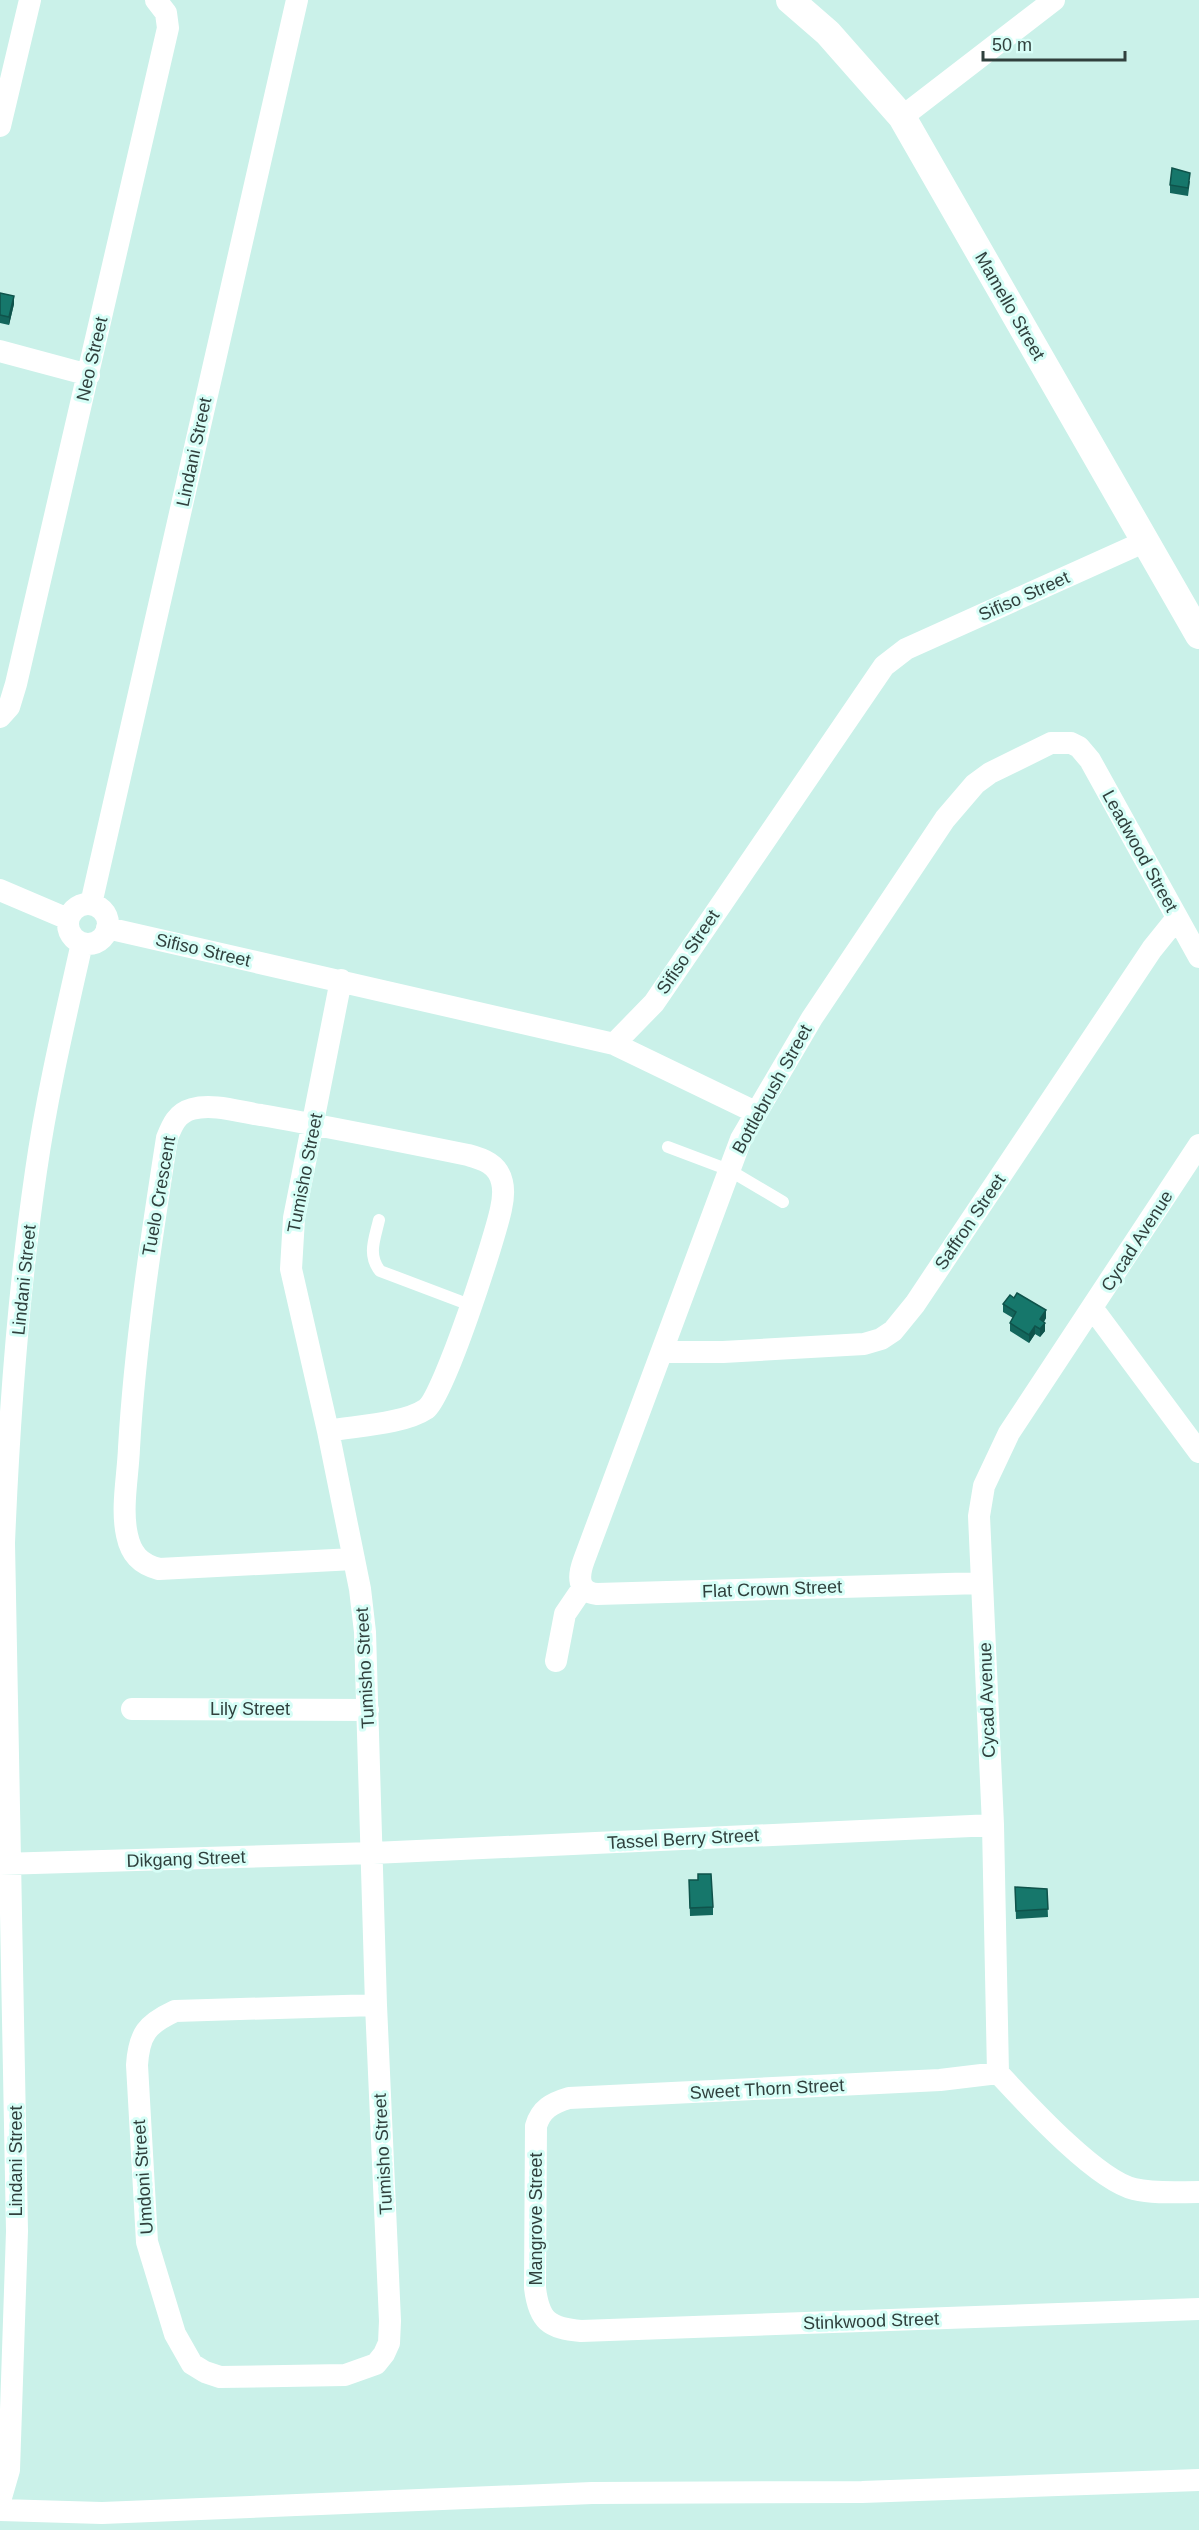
<svg xmlns="http://www.w3.org/2000/svg" width="1199" height="2530" viewBox="0 0 1199 2530" font-family="Arial,sans-serif">
<rect width="100%" height="100%" fill="#caf1e9"/>
<g fill="none" stroke-linecap="round" stroke-linejoin="round">
<path stroke="#fff" stroke-width="12" d="M668,1147l61,23 54,32
M379,1220c-4,18 -12,35 1,51l90,34"/>
<path stroke="#fff" stroke-width="22" d="M902,117l152,-117
M0,126l30,-126
M0,351l89,24
M0,717l9,-10 7,-23 152,-656 -2,-15 -10,-13
M0,890l68,29
M68 924a20 20 0 1 1 40 0a20 20 0 1 1-40 0Z
M91,904l206,-904
M107,928l507,116 40,-41 230,-337 22,-17 240,-108
M341,980l-47,238 -3,51 37,162 32,158 5,43 11,373 14,316 -1,22 -5,11 -8,10 -31,11 -125,2 -15,-5 -13,-8 -17,-30 -28,-92 -10,-177c2,-31 10,-41 38,-54l201,-6
M614,1044l141,68
M1199,1145l-190,288 -25,53 -5,30 14,309 5,248c28,30 98,107 136,116 21,5 44,3 65,3
M1093,1309l106,143
M663,1352h60l141,-8 17,-5 12,-8 22,-27 237,-355 25,-31
M328,1431c27,-5 76,-7 98,-22 18,-13 69,-171 75,-200 2,-9 3,-19 1,-27 -4,-18 -19,-23 -34,-27 -69,-14 -138,-28 -207,-40 -21,-3 -48,-12 -69,-6 -15,4 -20,16 -25,29 -16,103 -32,206 -38,310 -1,28 -8,60 -2,87 4,19 13,29 32,34l195,-10
M982,1583l-385,11c-20,-2 -19,-18 -13,-34l157,-421 71,-121 133,-199 30,-35 15,-11 61,-30h20l8,4 11,13 109,197
M556,1661l9,-47 17,-25
M132,1709l236,1
M0,1864l373,-11 620,-28
M998,2073l-58,7 -371,18c-17,5 -28,11 -33,28l-1,162c4,33 14,40 46,43l618,-22
M0,2501l9,-31 8,-239 -13,-688c5,-125 14,-249 32,-372 11,-77 29,-152 46,-228
M0,2510l102,3 490,-20 270,-1 337,-12"/>
<path stroke="#fff" stroke-width="28" d="M790,0l38,33 74,84 297,518"/>
</g>
<path fill="#13665c" d="M1190,181l-2,15 -18,-3v-8z
M0,293l14,11 -5,21 -9,-2z
M1003,1304l43,14 -2,4 1,9 -5,6 -5,-3 -6,9 -19,-12v-8l3,-5 -10,-6z
M689,1880l24,27v8l-23,1z
M1015,1887l32,2 1,28 -32,2z"/>
<path fill="#0f534b" d="M14,296v8l-5,21v-8z
M1046,1310v8l-6,9v-8z
M1045,1323v8l-5,6v-8z
M1035,1326v8l-6,9v-8z"/>
<path fill="#16776b" stroke="#0f534b" stroke-width="1.5" d="M1172,168l18,5 -2,15 -18,-3z
M0,293l14,3 -5,21 -9,-2z
M1017,1293l29,17 -6,9 5,4 -5,6 -5,-3 -6,9 -19,-12 6,-11 -13,-8 7,-9 4,3z
M698,1874h13l2,33 -23,1 -1,-28h9z
M1015,1887l32,2 1,20 -32,2z"/>
<g text-anchor="middle" dominant-baseline="central" stroke-width="6" stroke-linejoin="round" paint-order="stroke">
<g font-size="18" fill="#30403d" stroke="#d7fef7">
<text transform="translate(1010 306) rotate(60)">Mamello Street</text>
<text transform="translate(92 359) rotate(-77)">Neo Street</text>
<text transform="translate(194 452) rotate(-78)">Lindani Street</text>
<text transform="translate(1024 596) rotate(-24)">Sifiso Street</text>
<text transform="translate(1140 851) rotate(61)">Leadwood Street</text>
<text transform="translate(203 950) rotate(13)">Sifiso Street</text>
<text transform="translate(688 952) rotate(-56)">Sifiso Street</text>
<text transform="translate(772 1089) rotate(-61)">Bottlebrush Street</text>
<text transform="translate(305 1173) rotate(-79)">Tumisho Street</text>
<text transform="translate(159 1196) rotate(-80)">Tuelo Crescent</text>
<text transform="translate(970 1222) rotate(-56)">Saffron Street</text>
<text transform="translate(1137 1241) rotate(-57)">Cycad Avenue</text>
<text transform="translate(24 1280) rotate(-84)">Lindani Street</text>
<text transform="translate(772 1589) rotate(-2)">Flat Crown Street</text>
<text transform="translate(365 1668) rotate(-93)">Tumisho Street</text>
<text transform="translate(987 1700) rotate(-92)">Cycad Avenue</text>
<text x="250" y="1709">Lily Street</text>
<text transform="translate(683 1839) rotate(-3)">Tassel Berry Street</text>
<text transform="translate(186 1859) rotate(-2)">Dikgang Street</text>
<text transform="translate(767 2089) rotate(-3)">Sweet Thorn Street</text>
<text transform="translate(383 2154) rotate(-93)">Tumisho Street</text>
<text transform="translate(16 2161) rotate(-90)">Lindani Street</text>
<text transform="translate(143 2177) rotate(-94)">Umdoni Street</text>
<text transform="translate(536 2219) rotate(-90)">Mangrove Street</text>
<text transform="translate(871 2321) rotate(-2)">Stinkwood Street</text>
</g>
</g>
<path d="M983 51v9h142v-9" fill="none" stroke="#30403d" stroke-width="3"/>
<text x="992" y="51" font-size="18" fill="#30403d" stroke="#d7fef7" stroke-width="4.5" paint-order="stroke">50 m</text>
</svg>
